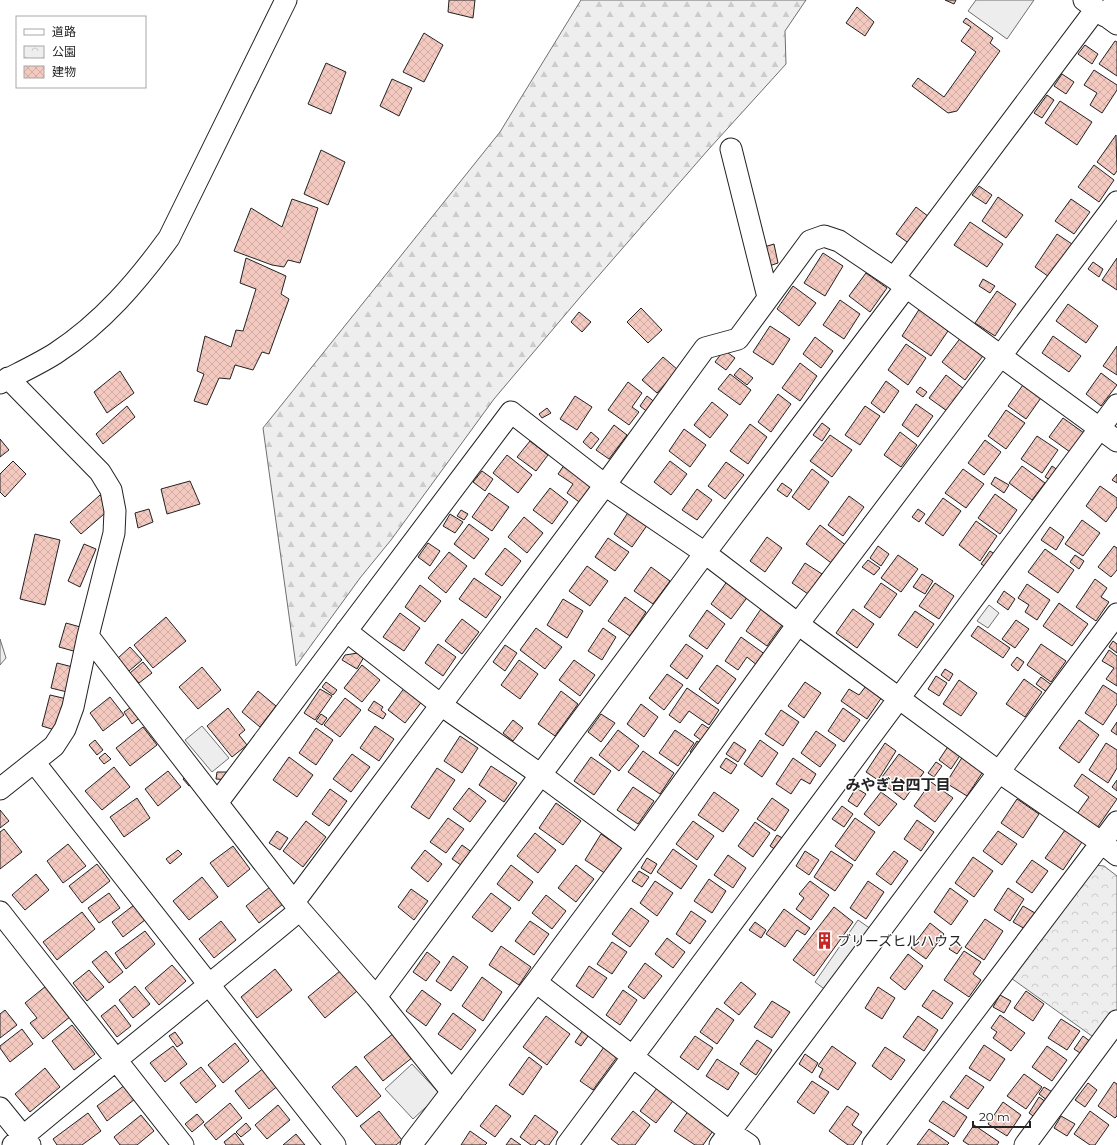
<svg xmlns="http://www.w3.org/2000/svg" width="1117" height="1145" viewBox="0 0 1117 1145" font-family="Montserrat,'Noto Sans JP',sans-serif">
<defs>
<pattern id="forest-firs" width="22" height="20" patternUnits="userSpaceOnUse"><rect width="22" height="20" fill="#eee"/><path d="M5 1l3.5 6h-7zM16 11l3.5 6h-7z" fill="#ccc"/></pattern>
<pattern id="park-crowns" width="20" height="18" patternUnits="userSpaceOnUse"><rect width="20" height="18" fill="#eee"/><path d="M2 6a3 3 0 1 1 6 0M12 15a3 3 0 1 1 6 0" fill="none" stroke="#ccc"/></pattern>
<pattern id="building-cross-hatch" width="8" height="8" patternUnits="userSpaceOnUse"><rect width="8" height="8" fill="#f3c9c0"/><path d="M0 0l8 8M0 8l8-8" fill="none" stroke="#d0aca5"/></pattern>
</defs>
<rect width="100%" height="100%" fill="#fff"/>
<path fill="url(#forest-firs)" stroke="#6f6f6f" d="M581,0h225l-21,31 1,33 -78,86 -127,146 -87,103 -103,141 -31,38 -64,88 -33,-238 237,-296z
M0,639l6,19 -6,7z"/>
<path fill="url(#park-crowns)" stroke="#6f6f6f" d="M1093,865l11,1 13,10v134l-21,29 -85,-61z"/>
<path fill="#ededed" stroke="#6f6f6f" d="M976,0h58l-27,39 -39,-28z
M989,605l10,8 -11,15 -11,-7z
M202,726l27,32 -17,14 -27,-32z
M858,920l13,9 -44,62 -12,-9z
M412,1064l28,30 -27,25 -28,-30z"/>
<path fill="url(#building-cross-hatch)" stroke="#222" d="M449,0h26l-2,18 -25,-6z
M945,0h11l-2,4z
M857,7l17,15 -9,14 -19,-13z
M966,18l27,20 -3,5 10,8 -43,60 -9,2 -36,-27 6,-8 26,19 32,-45 -15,-11 10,-14 -8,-5z
M424,33l19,12 -19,37 -21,-10z
M1115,41l2,1v34l-18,-12z
M1085,45l13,9 -6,10 -14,-10z
M326,63l20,9 -15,42 -23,-10z
M1094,70l23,15v5l-15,23 -12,-8 7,-12 -13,-8z
M1062,74l12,8 -8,12 -12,-8z
M392,79l20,9 -13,28 -19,-10z
M1047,95l7,5 -12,18 -8,-5z
M1060,101l32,21 -15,23 -32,-22z
M1116,135l1,36 -3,4 -17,-13z
M321,150l24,12 -17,43 -24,-11z
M1094,165l20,15 -15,22 -21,-15z
M979,186l13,9 -6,9 -14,-9z
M998,197l25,18 -17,23 -24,-17z
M292,199l26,9 -18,55 -12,-3 -4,7 -12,-2 -38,-14 17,-43 31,19z
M1071,199l19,13 -16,22 -19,-13z
M916,207l17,13 -19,27 -18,-13z
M970,222l33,22 -16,23 -33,-22z
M1057,234l18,12 -23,33 -17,-12z
M774,244l4,19 -9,3 -5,-19z
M823,253l20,13 -18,30 -21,-13z
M246,258l40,18 -5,18 8,5 -20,55 -7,-2 -9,18 -18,-5 -5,14 -11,-1 -12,27 -13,-4 10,-27 -7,-3 8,-35 26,11 5,-17 7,1 13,-42 -16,-6z
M1117,258v32l-15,-10z
M1093,262l10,7 -4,8 -11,-8z
M866,273l21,15 -17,24 -21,-16z
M983,279l12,7 -5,7 -11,-7z
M793,286l23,17 -17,23 -22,-17z
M997,291l19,13 -21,32 -20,-13z
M840,300l20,14 -16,25 -21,-14z
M1068,304l30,22 -12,17 -30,-22z
M641,308l21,22 -14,13 -21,-21z
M920,308l30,20 -19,28 -29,-20z
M579,312l12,10 -9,10 -11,-10z
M770,326l20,13 -17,26 -20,-13z
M962,336l23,17 -20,27 -23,-18z
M1053,336l28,20 -12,16 -27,-19z
M815,337l18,14 -12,17 -18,-14z
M906,344l20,14 -18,27 -20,-15z
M1117,346v29l-14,-9z
M724,350l11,8 -9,12 -11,-8z
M663,357l15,13 -21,23 -15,-13z
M800,363l17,13 -17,25 -18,-13z
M740,368l13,10 -6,7 -13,-10z
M120,371l14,22 -27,20 -13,-21z
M1101,373l16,12 -16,21 -15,-12z
M730,374l21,16 -11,15 -22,-16z
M946,375l18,14 -17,22 -18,-13z
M886,381l13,10 -15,22 -13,-10z
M628,382l14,11 -10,14 7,5 -10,13 -21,-15z
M1025,382l18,13 -17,24 -18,-13z
M920,387l7,5 -4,5 -7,-5z
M778,394l13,10 -20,28 -13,-10z
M575,396l17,11 -15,23 -17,-11z
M647,396l10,8 -7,10 -10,-8z
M712,402l16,13 -18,23 -16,-13z
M916,404l17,12 -15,21 -16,-12z
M127,406l8,11 -32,27 -7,-10z
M865,406l15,10 -20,29 -15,-10z
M547,408l4,5 -9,5 -3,-4z
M1006,410l19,13 -19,26 -18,-13z
M1063,418l21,15 -14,19 -21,-15z
M822,423l8,6 -8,12 -9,-6z
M750,424l17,13 -19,27 -18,-13z
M614,425l13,10 -18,24 -13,-9z
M684,429l22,16 -16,22 -21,-16z
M591,432l8,7 -8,10 -8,-7z
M900,432l17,13 -16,22 -17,-12z
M830,435l22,15 -20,27 -22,-16z
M1037,436l21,14 -16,23 -21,-14z
M0,439l9,11 -9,7z
M985,440l16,12 -17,23 -16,-12z
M530,441l18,14 -12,16 -19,-14z
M507,455l25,20 -14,18 -25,-20z
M13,461l13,13 -21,23 -5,-5v-18z
M567,461l27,27 -12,16 -15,-11 6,-9 -15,-10z
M670,461l17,13 -16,21 -17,-13z
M726,462l18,13 -19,24 -17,-13z
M1022,466l23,17 -13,17 -23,-17z
M1052,466l7,5 -7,10 -7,-4z
M812,469l17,13 -20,28 -17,-13z
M963,469l21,15 -18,24 -21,-15z
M482,471l11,8 -8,12 -12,-9z
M1117,474v9l-5,-3z
M995,477l14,8 -5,8 -13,-9z
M190,481l10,23 -33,10 -6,-25z
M782,483l10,7 -5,7 -10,-7z
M1100,486l17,12v9l-11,15 -20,-16z
M550,488l18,14 -16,22 -19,-14z
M697,489l15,11 -15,20 -15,-10z
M489,493l20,14 -17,24 -20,-14z
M995,494l22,16 -17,24 -22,-16z
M100,495l11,13 -30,26 -11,-12z
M849,496l15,11 -21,29 -15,-11z
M943,498l18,13 -18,25 -18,-13z
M149,509l4,13 -15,6 -3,-15z
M918,509l7,5 -6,8 -7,-5z
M461,510l7,4 -4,6 -7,-4z
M629,511l19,13 -16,23 -18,-13z
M450,514l13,8 -8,11 -12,-7z
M524,517l19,16 -16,20 -19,-16z
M1082,520l18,13 -17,23 -18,-12z
M976,521l21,15 -17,25 -21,-16z
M469,524l20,15 -15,20 -20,-15z
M820,525l28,22 -14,18 -28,-21z
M1050,527l14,10 -8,13 -15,-10z
M35,534l25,6 -15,65 -25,-6z
M767,537l15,11 -17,24 -15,-11z
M608,538l21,14 -14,19 -20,-14z
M428,543l12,8 -10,15 -12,-9z
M84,544l12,5 -16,38 -12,-6z
M878,546l11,8 -8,12 -11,-8z
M1114,546l3,2v22l-6,7 -13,-10z
M505,548l16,13 -19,25 -17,-12z
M1045,549l29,21 -16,23 -30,-21z
M990,551l6,4 -8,13 -7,-4z
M449,552l18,14 -21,27 -18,-15z
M898,555l20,14 -17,23 -20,-14z
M1075,555l9,6 -5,8 -9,-7z
M868,560l12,8 -6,7 -12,-8z
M805,563l17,11 -14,20 -16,-11z
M587,566l21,15 -18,25 -21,-15z
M651,567l19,14 -17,23 -19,-13z
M922,574l11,7 -8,13 -12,-7z
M474,578l27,19 -15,21 -27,-19z
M1095,579l12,9 -6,9 8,5 -13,19 -20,-14z
M728,580l21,15 -18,24 -20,-15z
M881,583l16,11 -17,24 -16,-11z
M935,583l19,13 -15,23 -20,-13z
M1027,584l23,16 -13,20 -12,-8 4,-7 -11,-7z
M420,585l21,16 -16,21 -20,-15z
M1004,591l11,8 -7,11 -11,-8z
M625,597l21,15 -16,24 -22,-15z
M563,599l20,12 -16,27 -20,-13z
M1059,603l29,21 -16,22 -29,-20z
M763,606l22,15 -18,25 -21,-15z
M853,609l21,15 -17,24 -21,-15z
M707,610l18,14 -18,25 -18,-13z
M915,611l19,13 -17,24 -19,-13z
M400,613l20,15 -16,23 -21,-14z
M166,617l20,24 -33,27 -19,-23z
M462,619l17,13 -17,22 -17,-13z
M1016,620l13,9 -14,19 -13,-9z
M66,623l18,5 -7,24 -18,-5z
M978,626l32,22 -7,10 -32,-22z
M536,628l26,19 -17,22 -25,-19z
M603,628l13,9 -14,23 -14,-9z
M741,637l25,18 -8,11 -11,-9 -9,13 -13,-9z
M1113,641l4,3v9l-8,-6z
M438,644l18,13 -13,19 -18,-13z
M686,644l17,12 -16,23 -17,-13z
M1041,644l25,17 -15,21 -24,-17z
M505,645l12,8 -12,18 -12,-9z
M130,647l12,13 -13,11 -12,-12z
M1109,650l8,6v30l-11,-7 8,-11 -12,-7z
M358,653l6,4 -7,12 -15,-9 3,-5z
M1017,657l7,5 -6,9 -7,-6z
M519,660l19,14 -18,25 -19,-14z
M574,660l21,15 -15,21 -21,-16z
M143,662l9,11 -13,10 -9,-10z
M57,663l16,4 -6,25 -16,-4z
M362,665l18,15 -18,22 -18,-14z
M717,665l19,14 -18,25 -19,-15z
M202,667l19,23 -23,19 -19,-22z
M945,669l8,5 -4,7 -8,-6z
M667,674l16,11 -19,25 -15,-12z
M936,676l11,7 -8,13 -11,-7z
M1041,677l12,9 -5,7 -12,-9z
M1024,679l18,13 -17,25 -19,-13z
M959,680l18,13 -16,23 -18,-12z
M326,682l11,8 -4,5 -11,-8z
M805,682l16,11 -17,25 -16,-12z
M1103,685l14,9v10l-14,21 -18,-12z
M866,686l16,11 -15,22 -26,-18 8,-12 10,6z
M405,687l18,13 -18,23 -17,-13z
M687,688l32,22 -10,15 -20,-14 -9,12 -11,-8z
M320,689l12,7 -17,24 -11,-7z
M258,691l18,15 -16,21 -18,-15z
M561,691l17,13 -23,32 -17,-12z
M50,695l17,4 -9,32 -16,-5z
M110,697l14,18 -21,16 -13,-18z
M345,698l16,12 -21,27 -16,-12z
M374,701l9,6 -2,3 5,4 -3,5 -15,-9z
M641,704l17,13 -14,20 -17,-13z
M134,705l8,11 -10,8 -8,-12z
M228,708l17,22 -6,5 8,10 -15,12 -25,-31z
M843,708l17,12 -16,22 -16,-11z
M781,710l18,12 -16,24 -18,-12z
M321,714l6,4 -5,7 -6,-4z
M601,714l14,9 -14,19 -13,-10z
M513,720l10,8 -10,13 -10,-8z
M1079,720l20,15 -20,28 -20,-15z
M1117,722v13l-6,-4z
M702,724l11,7 -8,12 -11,-8z
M375,726l19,13 -15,22 -19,-13z
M143,727l14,18 -27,21 -14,-18z
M316,728l17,12 -17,25 -17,-12z
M618,730l21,16 -20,25 -20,-16z
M675,730l19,13 -16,23 -19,-13z
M816,731l20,14 -16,22 -19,-14z
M460,736l18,12 -16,25 -18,-12z
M95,740l8,10 -6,5 -8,-10z
M760,740l18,13 -16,24 -18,-13z
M697,741l6,4 -6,10 -7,-3z
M734,742l12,8 -8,12 -12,-8z
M885,743l11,8 -18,29 -12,-8z
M1106,743l11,7v18l-9,15 -19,-13z
M949,745l12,9 -10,15 -12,-9z
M643,751l31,22 -14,21 -32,-22z
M105,753l6,6 -7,5 -5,-6z
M352,754l18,13 -19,25 -18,-13z
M899,754l25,18 -20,28 -25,-19z
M963,756l21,14 -17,26 -21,-13z
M289,757l24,18 -16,22 -24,-17z
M591,757l20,14 -17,24 -20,-14z
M726,758l11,7 -6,9 -11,-7z
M793,758l23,16 -6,10 -9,-5 -10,15 -15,-10z
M936,762l6,4 -8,11 -6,-4z
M491,766l26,17 -13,19 -25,-17z
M114,767l16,20 -28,23 -17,-19z
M437,768l18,12 -26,39 -18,-12z
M168,771l13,16 -23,19 -13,-17z
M217,772h13v8l-14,-1z
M1082,774l35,25 -20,29 -20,-14 12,-17 -15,-11z
M189,775l6,7 -6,4 -6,-7z
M1117,780v11l-5,-4z
M931,782l22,16 -18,24 -21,-16z
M633,787l21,14 -16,23 -21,-14z
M469,788l17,13 -16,21 -17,-13z
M856,788l10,6 -9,13 -9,-6z
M330,789l17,12 -18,25 -17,-12z
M714,792l25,18 -16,22 -25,-17z
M881,792l16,12 -18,22 -15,-12z
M137,798l13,20 -26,19 -14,-20z
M772,798l17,12 -14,21 -18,-12z
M1017,799l22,15 -16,24 -22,-15z
M556,803l25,18 -18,24 -24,-17z
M842,806l11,8 -9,13 -12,-8z
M0,810l9,11 -9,7z
M448,818l16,11 -18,24 -16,-11z
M855,818l20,14 -20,29 -20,-15z
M917,820l17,12 -13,19 -17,-12z
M306,821l20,16 -23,30 -20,-16z
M693,821l21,15 -17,24 -21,-16z
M755,822l15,11 -17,24 -15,-11z
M4,829l18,23 -22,17v-37z
M1065,830l17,12 -19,28 -18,-12z
M277,831l11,7 -8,12 -11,-7z
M998,831l19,13 -15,21 -19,-14z
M535,833l21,17 -18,23 -21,-17z
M601,834l21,14 -16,26 -21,-14z
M777,835l7,4 -8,11 -6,-4z
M68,844l18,22 -23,17 -16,-22z
M462,845l11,8 -9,14 -12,-8z
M233,846l17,23 -22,18 -18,-24z
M673,849l24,17 -16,23 -24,-17z
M178,850l4,4 -12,10 -4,-5z
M425,850l17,14 -14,18 -17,-14z
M805,851l14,9 -10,15 -13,-9z
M831,851l22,14 -18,26 -21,-14z
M894,851l14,10 -17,24 -15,-11z
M728,855l18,13 -13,20 -19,-13z
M973,857l20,14 -19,26 -19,-14z
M647,858l10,6 -6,10 -10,-6z
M1032,860l16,11 -16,22 -16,-11z
M97,864l13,17 -28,22 -13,-17z
M511,865l22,17 -14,19 -22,-17z
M576,865l18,14 -18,23 -18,-14z
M639,871l10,6 -7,10 -10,-6z
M36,874l13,16 -24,20 -13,-15z
M202,877l16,20 -29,23 -16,-19z
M709,879l17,12 -14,22 -18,-12z
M655,881l18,12 -16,23 -17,-13z
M810,881l19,14 -18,25 -15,-11 8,-11 -5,-4z
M868,881l16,11 -18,27 -16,-11z
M270,887l13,17 -24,19 -13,-17z
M950,888l18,13 -17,24 -17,-13z
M1008,888l16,11 -14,22 -16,-11z
M411,889l17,12 -14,19 -16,-13z
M109,893l11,15 -21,15 -11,-15z
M491,893l20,15 -19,24 -20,-15z
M546,895l20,16 -14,18 -20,-16z
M134,905l11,15 -22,17 -11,-15z
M1023,906l12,7 -10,16 -12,-7z
M834,907l19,15 -39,54 -21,-16z
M631,908l18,13 -19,26 -18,-13z
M784,909l26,19 -5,7 -8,-5 -12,17 -19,-13z
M691,911l15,10 -16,23 -14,-10z
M82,912l13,17 -38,31 -14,-18z
M985,919l18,12 -19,29 -19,-13z
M221,921l15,19 -22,18 -15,-19z
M530,921l19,13 -15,21 -19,-14z
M755,922l11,8 -5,8 -12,-8z
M930,923l14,11 -18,25 -15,-11z
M145,931l10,13 -29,25 -11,-16z
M667,938l18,14 -12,16 -18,-14z
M612,942l15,10 -15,22 -15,-10z
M954,942l8,5 -5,7 -8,-5z
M501,946l30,21 -12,18 -30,-20z
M106,951l17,21 -14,11 -17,-21z
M964,951l17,11 -8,12 8,6 -12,17 -25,-17z
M427,952l13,10 -14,19 -13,-9z
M908,954l15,12 -18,24 -15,-12z
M453,956l15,11 -17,24 -15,-10z
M645,963l17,13 -18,23 -16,-12z
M172,965l14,16 -27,24 -14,-17z
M589,966l18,12 -14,20 -17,-12z
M275,969l17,21 -35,28 -16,-21z
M89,970l15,17 -17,14 -14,-18z
M340,971l17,20 -32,27 -17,-21z
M482,977l20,15 -19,29 -21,-15z
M741,982l15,12 -17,21 -15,-12z
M46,986l25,30 -28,23 -13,-16 7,-5 -12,-15z
M135,986l15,18 -17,14 -14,-18z
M878,987l17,11 -13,21 -17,-11z
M422,990l19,14 -15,22 -20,-15z
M623,990l14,10 -17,25 -14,-10z
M933,990l20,13 -11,16 -20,-13z
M1026,991l18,13 -11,17 -19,-13z
M1000,995l11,6 -7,12 -11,-6z
M772,1001l18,11 -18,26 -18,-11z
M115,1005l16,21 -14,11 -16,-21z
M717,1008l17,12 -17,24 -17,-12z
M5,1010l12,15 -17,13v-24z
M453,1013l23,17 -15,20 -23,-16z
M1000,1015l25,18 -14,18 -18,-13 4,-6 -6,-4z
M546,1016l24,18 -23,31 -24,-18z
M918,1016l20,14 -14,21 -21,-14z
M1061,1019l19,12 -13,19 -19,-12z
M72,1025l23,29 -21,16 -22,-29z
M585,1027l6,5 -10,14 -6,-4z
M22,1029l11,15 -23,18 -10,-14v-2z
M175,1032l8,11 -6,4 -8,-11z
M394,1033l19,24 -30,24 -19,-24z
M695,1036l18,12 -15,22 -18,-13z
M1083,1036l8,6 -8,13 -9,-6z
M757,1040l15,10 -16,25 -16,-11z
M235,1043l14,18 -26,22 -15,-18z
M984,1045l21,14 -15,22 -21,-13z
M173,1046l14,18 -22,18 -15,-19z
M832,1046l24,17 -18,27 -19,-13 4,-8 -5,-3z
M1047,1046l20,14 -15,21 -20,-14z
M604,1047l13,10 -24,33 -13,-9z
M885,1047l20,13 -14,20 -19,-14z
M805,1054l13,9 -6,10 -13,-9z
M529,1057l13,10 -19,28 -14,-10z
M717,1059l22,14 -11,17 -22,-14z
M356,1066l25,30 -24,21 -25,-30z
M201,1067l15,19 -20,17 -16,-20z
M265,1067l14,18 -30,24 -14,-18z
M45,1068l15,19 -30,25 -15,-18z
M1024,1074l18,13 -16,22 -19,-13z
M966,1075l18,12 -16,22 -18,-12z
M812,1081l17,11 -15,22 -17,-12z
M1114,1082l3,2v32l-2,2 -17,-12z
M1088,1083l9,7 -12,17 -10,-7z
M660,1084l16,13 -20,26 -16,-12z
M125,1085l10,14 -28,22 -10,-15z
M1044,1087l10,6 -6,8 -9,-7z
M1039,1097l7,5 -10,16 -7,-5z
M943,1101l24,16 -13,20 -25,-16z
M1003,1102l18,13 -14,21 -19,-12z
M230,1103l12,15 -26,22 -12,-15z
M278,1105l12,15 -23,19 -12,-14z
M496,1105l15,11 -16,21 -15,-11z
M847,1106l12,8 -7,11 10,7 -9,13h-5l-19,-14z
M689,1110l26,18 -12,17h-8l-21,-14z
M379,1111l23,29 -6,5h-20l-16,-19z
M633,1111l17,14 -15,20h-16l-8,-6z
M1090,1111l19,14 -14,20h-5l-16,-11z
M88,1113l13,18 -19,14h-25l-4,-6z
M197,1114l7,8 -12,10 -7,-8z
M141,1115l13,16 -17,14h-17l-6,-8z
M535,1115l23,17 -9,13h-4l-6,-5 -4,5h-4l-11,-8z
M1061,1116l14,8 -8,12 -13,-8z
M246,1123l5,6 -10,8 -5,-5z
M974,1125l25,17 -2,3h-28l-6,-4z
M929,1129l20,14 -2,2h-30z
M470,1131l17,12 -2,2h-24z
M235,1133l9,12h-18l-2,-3z
M296,1134l9,11h-22z
M511,1138l10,7h-15z"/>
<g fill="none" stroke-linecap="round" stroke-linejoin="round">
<defs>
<path id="minor" d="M1084,0l33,24
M1105,16l12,-16
M731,149l37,148
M894,278l202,-269
M0,383c19,-10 39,-19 56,-30 46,-30 81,-71 113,-115l117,-238
M346,631l95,74 100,70 96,71
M88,636l212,274 76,87 76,95
M34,762l301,383
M0,789l54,-43 11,-17 8,-22 15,-71 26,-103 1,-22 -4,-21 -11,-18 -92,-94
M217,803l294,-391 94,73 100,68 93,71 201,148 103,71 15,12
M294,902l311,-417 100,-137 33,-9 72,-98 14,-5 15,5 55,37 223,163
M0,912l183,233
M536,982l194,150 19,13
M376,997l329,-444 201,-266
M0,1108l30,37
M13,1145c95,-80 192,-156 287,-235
M411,1145l125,-163 101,-136 161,-222 319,-422
M567,1145l550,-740
M720,1145l397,-531
M873,1145l244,-323
M1025,1145l92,-124"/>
</defs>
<use href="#minor" stroke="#222" stroke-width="23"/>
<use href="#minor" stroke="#fff" stroke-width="21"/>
</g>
<defs>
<symbol id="building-bare" viewBox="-9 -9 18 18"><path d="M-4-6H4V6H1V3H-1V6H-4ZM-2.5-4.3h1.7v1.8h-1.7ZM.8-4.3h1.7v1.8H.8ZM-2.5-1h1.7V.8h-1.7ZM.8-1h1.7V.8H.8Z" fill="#c62828" stroke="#fff" stroke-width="2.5" paint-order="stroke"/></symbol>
</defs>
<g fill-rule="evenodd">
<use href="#building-bare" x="812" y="928" width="25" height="25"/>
</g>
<g text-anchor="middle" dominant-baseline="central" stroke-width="3" stroke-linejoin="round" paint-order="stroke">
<g font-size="14" fill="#222" stroke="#fff" text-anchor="start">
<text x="837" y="941">ブリーズヒルハウス</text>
</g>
<g font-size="15" font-weight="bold" fill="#222" stroke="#fff">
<text x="898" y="784">みやぎ台四丁目</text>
</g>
</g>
<rect x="16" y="16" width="130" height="72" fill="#ffffff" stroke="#a7a7a7"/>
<rect x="24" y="29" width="20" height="6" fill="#ffffff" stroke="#a7a7a7"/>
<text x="52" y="36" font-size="12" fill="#222222">道路</text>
<rect x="24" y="46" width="20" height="12" fill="url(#park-crowns)" stroke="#a7a7a7"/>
<text x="52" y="56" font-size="12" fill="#222222">公園</text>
<rect x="24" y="66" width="20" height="12" fill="url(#building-cross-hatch)" stroke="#a7a7a7"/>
<text x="52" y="76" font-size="12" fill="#222222">建物</text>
<path d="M973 1121v6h57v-6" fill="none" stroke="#222222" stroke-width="2"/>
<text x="979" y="1121" font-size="12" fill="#222222" stroke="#ffffff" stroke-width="3" paint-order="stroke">20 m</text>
</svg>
